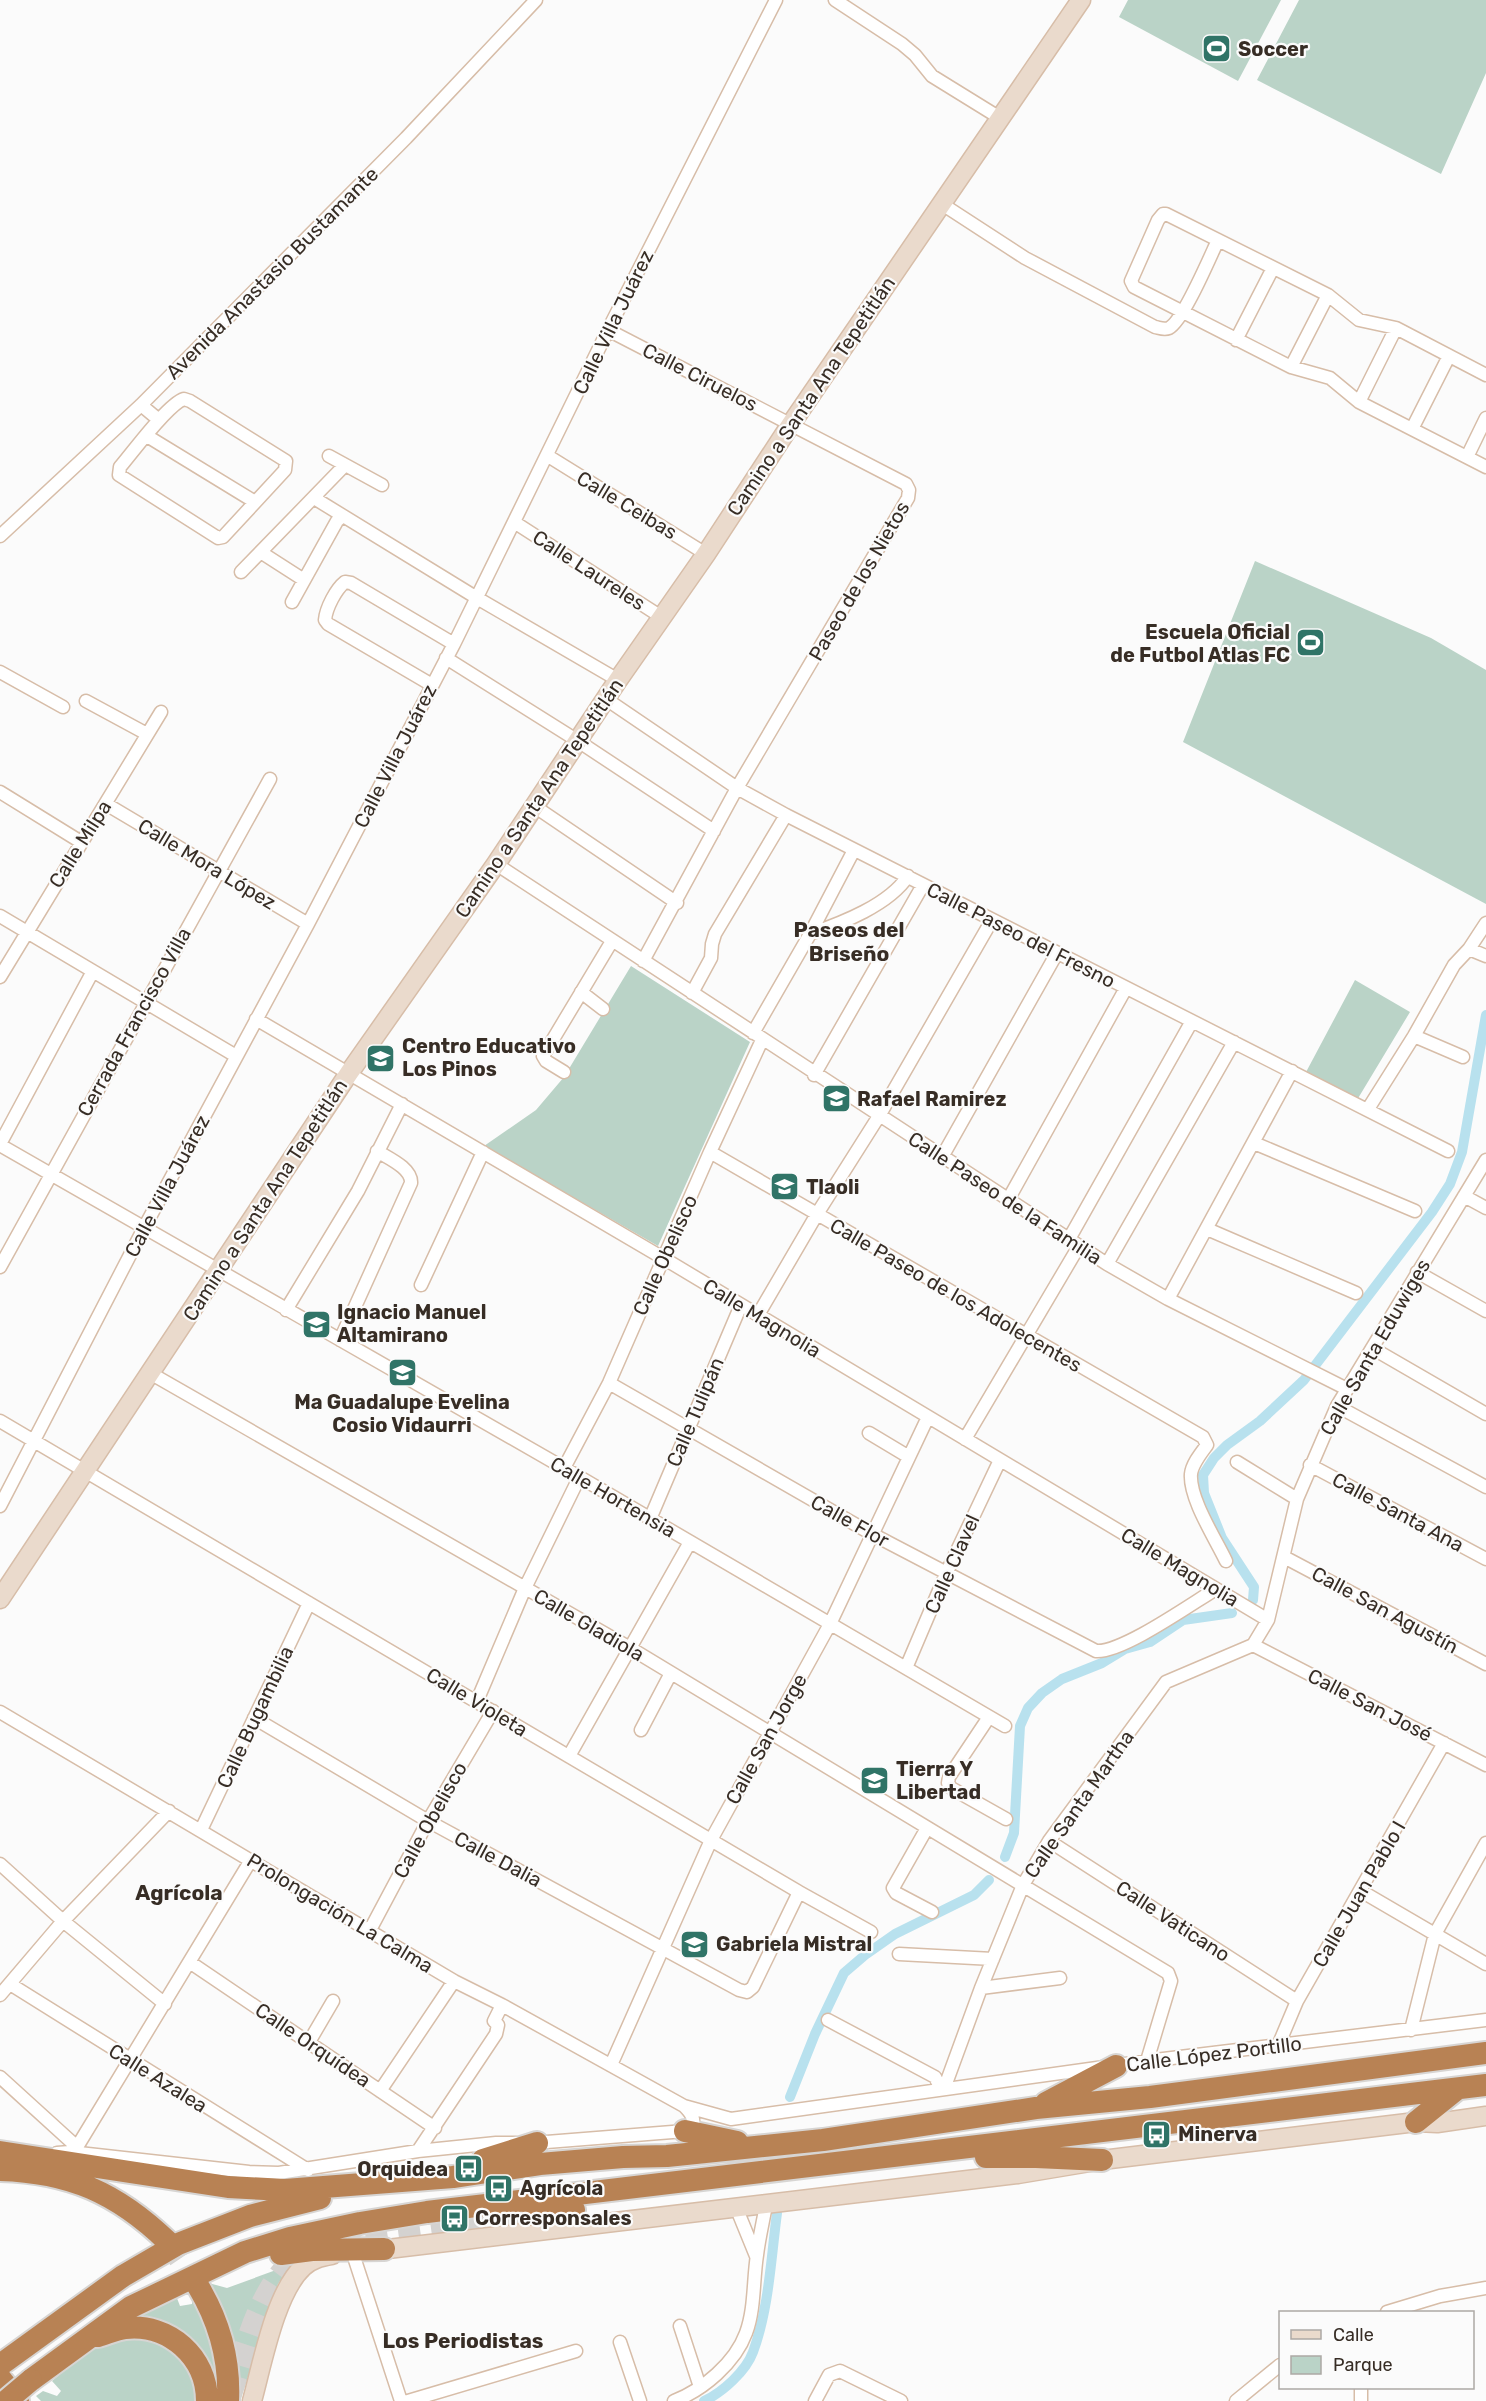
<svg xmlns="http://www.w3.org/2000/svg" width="1486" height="2401" viewBox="0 0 1486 2401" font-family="Rubik,sans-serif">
<rect width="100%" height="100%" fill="#fbfbfb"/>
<path fill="#bad3c7" d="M1128,0h153l-43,81 -119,-64z
M1299,0h187v73l-45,101 -184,-94z
M1255,561l176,77 55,32v234l-303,-162z
M631,966l119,76 -92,204 -174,-100 52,-36 28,-33z
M1355,980l55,32 -53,88 -52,-26z
M298,2262l-12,10 -8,12 -38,117h-8l-27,-119 22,6z
M193,2289l13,27 16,85 -11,-17 -80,-66 44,-25 5,13 12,-2z
M120,2334c13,3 30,3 42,9 20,8 35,37 33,58h-154l-5,-5 7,-5 14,5 4,-5 -9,-10 47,-40z"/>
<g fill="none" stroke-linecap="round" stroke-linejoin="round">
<path stroke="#b8e1ee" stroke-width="10" d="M1253,1600l1,-13 -32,-49 -18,-45 -1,-18 11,-17 13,-13 33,-24 44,-41 128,-168 18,-28 12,-32 24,-137
M1005,1857l9,-24 6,-107 8,-18 14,-15 20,-14 40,-16 23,-14 25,-7 33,-22 49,-7
M790,2097l25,-63 29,-61 21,-18 30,-21 79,-39 15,-15
M704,2401c19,-9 42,-30 49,-49 16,-43 18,-94 24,-139"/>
<path stroke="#d4d2d0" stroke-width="22" stroke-dasharray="22 11" stroke-linecap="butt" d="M167,2241l31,45
M230,2397c17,-54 30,-119 80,-151l223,-31"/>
<defs>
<path id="street" d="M835,0l67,44 13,11 17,21 68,42
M942,204l83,54 130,69c5,1 9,3 14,1 14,-7 41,-71 49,-88
M608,330l298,154 3,6 -1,8 -171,290 -94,173
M1236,340l37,-72
M1291,367l37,-72
M1486,375l-90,-47 -37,-8 -31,-25 -162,-81h-3l-5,6 -27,61 3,6 157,80 39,11 29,24 127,65
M184,399l6,2 96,60 -1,9 -62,67 -5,1 -99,-63 1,-8c12,-14 48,-63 64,-68z
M1359,402l37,-74
M141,405l18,15
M1412,429l37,-73
M147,436l108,66
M329,456l53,29
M548,456l158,98
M1467,457l19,-39
M314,498l163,100 141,82
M514,522l149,96
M0,536l141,-131 265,-267 130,-138
M262,553l42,27
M241,572l104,-107
M292,602l45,-81 6,-5
M446,658l132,83 136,90
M0,672l63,35
M432,685l-104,-61 -3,-4c1,-12 11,-31 20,-38l6,1 103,61
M606,699l131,89 49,27 662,336
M86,701l61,33
M0,792l81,50
M106,804l202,120
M534,806l143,97
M496,864l611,400 61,35 179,90
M0,916l236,140
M810,934c32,-11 79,-29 98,-58
M1469,949l17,-26
M0,977l161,-265
M581,992l22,17
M692,993l19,-35 1,-14 3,-10 71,-119
M256,1019l407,239 605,362
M753,1033l57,-99 44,-84
M1414,1036l49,21
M564,1072l-18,-11 -3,-5 69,-115
M814,1075l109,-190
M1368,1109l46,-73 40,-71 15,-16 17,7
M1254,1143l161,68
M0,1144l93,-173
M0,1145l564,323 441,258
M710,1152l493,285 4,8c-6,8 -15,19 -16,29 -2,24 24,64 35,87
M942,1157l115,-204
M1464,1196l22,12
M1008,1200l118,-212
M1207,1229l149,64
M1069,1239l123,-218
M1107,1264l127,-222
M0,1267l270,-488
M1417,1272l69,39
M421,1285l62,-133
M1168,1299l124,-228
M286,1310l72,-119 44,-87
M758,1315l59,-101 62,-98 113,-196
M340,1340l71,-157c1,-15 -23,-25 -34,-32
M1372,1348l114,66
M150,1373l480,275 538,325 3,8 -24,80
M609,1383l263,151 224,117c26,2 95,-47 120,-62
M1337,1406l149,81
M0,1421l799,471 72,40
M869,1433l40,24
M965,1439l114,-193
M1237,1462l60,37
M1310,1465l176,94
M564,1468l45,-85 101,-231 52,-112
M0,1506l144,-278 164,-304 146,-280 154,-314 168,-330
M650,1519l91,-214
M1284,1557l202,107
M1253,1645l15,-25 29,-121 40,-93 149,-246
M1253,1645l233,120
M906,1668l40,-94 54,-114
M477,1701l48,-113 54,-110
M0,1712l454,269 48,24 182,101 47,13 416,-58 339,-41
M989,1717l-40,60 -1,6 3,5 55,31
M254,1718l174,103 311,169 8,2 6,-5 46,-95
M641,1730l30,-57
M569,1756l121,-214
M927,1828l-34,60 3,5 36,19
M201,1830l108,-227
M1049,1841l248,160
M0,1864l63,57 102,83
M1361,1891l125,73
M370,1930l58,-109 65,-110
M899,1954l94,5
M191,1963l244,165
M10,1984l298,186
M981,1988l79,-10
M0,1995l63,-74 106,-110
M828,2020l107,57 6,12
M1411,2030l24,-96 51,-91
M309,2042l24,-41
M1278,2046l19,-45 147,-258
M611,2065l100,-225 119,-216 98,-207
M0,2077l77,70
M944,2089l37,-101 42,-103 26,-44 117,-159 87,-37
M380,2091l74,-110
M534,2143l151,-12 8,-4c2,-9 -3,-15 -9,-21
M418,2151l78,-117 2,-9 -4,-4 8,-16
M74,2152l177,-292
M57,2153l13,-1 179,20 30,1 139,-22 78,-8h20
M736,2207l20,49
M353,2254l48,147
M1387,2312l53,-16 46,-8
M680,2326l20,61
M620,2342l20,59
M408,2401l168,-50
M674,2401c29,-11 61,-38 72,-68 9,-24 7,-53 11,-78 2,-17 6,-33 9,-50
M815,2401l14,-26 11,-4 61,30
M1236,2401l44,-36
M1361,2401v-13"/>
<path id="secondary" d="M0,1599l349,-526 147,-209 122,-184 88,-126 85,-130 290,-424
M371,2251l647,-77 84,-14 314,-38 21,1 49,-7
M252,2401c10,-36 23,-108 51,-134 8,-8 18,-10 29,-12"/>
<path id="highway" d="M1046,2103l70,-37
M1416,2122l41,-33
M685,2131l52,11
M0,2152l228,35 57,3 168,-13 87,-13 83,-7 44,-1 156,-16 213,-32 114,-11 336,-44
M986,2157h50l66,3
M483,2160l54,-17
M0,2170c70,2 117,23 167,71
M533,2215l41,-5
M281,2254l31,-4 72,-1
M198,2286c21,35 32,74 30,115
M98,2336c8,-2 18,-7 27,-8 44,-5 82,29 82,73
M0,2365l123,-89 55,-32 72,-28 70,-18
M0,2378l18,23
M31,2380l100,-73 114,-55 45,-14 70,-15 67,-11 133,-16 926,-111"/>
</defs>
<use href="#street" stroke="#d7bda8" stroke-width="15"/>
<use href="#secondary" stroke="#d7bda8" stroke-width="21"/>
<use href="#highway" stroke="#d7d5d3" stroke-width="26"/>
<use href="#street" stroke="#fff" stroke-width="12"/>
<use href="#secondary" stroke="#eadacc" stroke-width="18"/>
<use href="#highway" stroke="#b88254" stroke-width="22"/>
<defs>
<path id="highway-bridge" d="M6,2401l25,-21"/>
</defs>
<use href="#highway-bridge" stroke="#d7d5d3" stroke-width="26" stroke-linecap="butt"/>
<use href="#highway-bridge" stroke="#b88254" stroke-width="22"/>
</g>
<defs>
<symbol id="stadium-square" viewBox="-11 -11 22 22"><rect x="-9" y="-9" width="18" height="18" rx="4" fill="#307467" stroke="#fbfbfb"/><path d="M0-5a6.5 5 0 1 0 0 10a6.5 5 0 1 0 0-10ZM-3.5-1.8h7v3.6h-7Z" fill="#fff"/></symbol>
<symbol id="school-square" viewBox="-11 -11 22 22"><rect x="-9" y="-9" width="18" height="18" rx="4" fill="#307467" stroke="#fbfbfb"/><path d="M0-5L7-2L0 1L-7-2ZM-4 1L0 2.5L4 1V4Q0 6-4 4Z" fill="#fff"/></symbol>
<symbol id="bus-square" viewBox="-11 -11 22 22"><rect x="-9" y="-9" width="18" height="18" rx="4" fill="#307467" stroke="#fbfbfb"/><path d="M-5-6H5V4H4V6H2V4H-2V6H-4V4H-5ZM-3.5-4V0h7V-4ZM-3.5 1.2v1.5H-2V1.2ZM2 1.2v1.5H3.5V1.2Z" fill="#fff"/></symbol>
</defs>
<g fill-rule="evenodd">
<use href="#stadium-square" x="1200" y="32" width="33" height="33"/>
<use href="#stadium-square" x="1294" y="626" width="33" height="33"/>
<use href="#school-square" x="364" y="1042" width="33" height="33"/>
<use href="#school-square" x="820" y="1082" width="33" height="33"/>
<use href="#school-square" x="768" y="1170" width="33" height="33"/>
<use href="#school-square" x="300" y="1308" width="33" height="33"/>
<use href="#school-square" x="386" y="1356" width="33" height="33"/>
<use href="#school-square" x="858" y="1764" width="33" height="33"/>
<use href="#school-square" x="678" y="1928" width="33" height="33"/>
<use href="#bus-square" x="1140" y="2118" width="33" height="33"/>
<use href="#bus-square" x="452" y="2152" width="33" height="33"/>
<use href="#bus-square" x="482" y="2172" width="33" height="33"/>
<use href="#bus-square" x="438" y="2202" width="33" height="33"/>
</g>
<g text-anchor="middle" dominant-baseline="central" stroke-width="4.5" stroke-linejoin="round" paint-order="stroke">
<g font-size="20" font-weight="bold" fill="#372d25" stroke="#fbfbfb" text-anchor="start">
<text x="1238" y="49">Soccer</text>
<text x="1290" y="632" text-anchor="end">Escuela Oficial<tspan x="1290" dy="23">de Futbol Atlas FC</tspan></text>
<text x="402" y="1046">Centro Educativo<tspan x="402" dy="23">Los Pinos</tspan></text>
<text x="857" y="1099">Rafael Ramirez</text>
<text x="806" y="1187">Tlaoli</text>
<text x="337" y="1312">Ignacio Manuel<tspan x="337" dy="23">Altamirano</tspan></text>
<text x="402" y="1402" text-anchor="middle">Ma Guadalupe Evelina<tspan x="402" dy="23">Cosio Vidaurri</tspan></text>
<text x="896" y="1769">Tierra Y<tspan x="896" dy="23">Libertad</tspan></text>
<text x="716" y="1944">Gabriela Mistral</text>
<text x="1178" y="2134">Minerva</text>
<text x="448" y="2169" text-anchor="end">Orquidea</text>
<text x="520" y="2188">Agrícola</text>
<text x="475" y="2218">Corresponsales</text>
</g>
<g font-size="20" fill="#372d25" stroke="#fbfbfb">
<text transform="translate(272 273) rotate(-45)">Avenida Anastasio Bustamante</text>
<text transform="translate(613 322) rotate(-64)">Calle Villa Juárez</text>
<text transform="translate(700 377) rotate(27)">Calle Ciruelos</text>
<text transform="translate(811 396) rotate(-56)">Camino a Santa Ana Tepetitlán</text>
<text transform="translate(627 505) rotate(31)">Calle Ceibas</text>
<text transform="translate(589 570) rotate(33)">Calle Laureles</text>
<text transform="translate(859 581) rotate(-60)">Paseo de los Nietos</text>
<text transform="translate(395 756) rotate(-63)">Calle Villa Juárez</text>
<text transform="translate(539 798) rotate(-56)">Camino a Santa Ana Tepetitlán</text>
<text transform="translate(80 844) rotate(-58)">Calle Milpa</text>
<text transform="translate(207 864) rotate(31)">Calle Mora López</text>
<text transform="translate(1021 935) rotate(27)">Calle Paseo del Fresno</text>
<text transform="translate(134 1022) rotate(-61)">Cerrada Francisco Villa</text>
<text transform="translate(167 1186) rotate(-62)">Calle Villa Juárez</text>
<text transform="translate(1005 1198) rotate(33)">Calle Paseo de la Familia</text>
<text transform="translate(265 1200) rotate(-57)">Camino a Santa Ana Tepetitlán</text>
<text transform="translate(665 1255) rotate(-66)">Calle Obelisco</text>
<text transform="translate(956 1295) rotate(30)">Calle Paseo de los Adolecentes</text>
<text transform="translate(762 1318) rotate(31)">Calle Magnolia</text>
<text transform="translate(1375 1347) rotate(-60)">Calle Santa Eduwiges</text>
<text transform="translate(695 1412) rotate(-67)">Calle Tulipán</text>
<text transform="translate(613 1497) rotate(30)">Calle Hortensia</text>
<text transform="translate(1398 1512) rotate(28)">Calle Santa Ana</text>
<text transform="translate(850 1521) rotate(29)">Calle Flor</text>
<text transform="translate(952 1564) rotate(-66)">Calle Clavel</text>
<text transform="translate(1180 1567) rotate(31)">Calle Magnolia</text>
<text transform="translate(1385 1610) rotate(28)">Calle San Agustín</text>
<text transform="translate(589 1625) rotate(30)">Calle Gladiola</text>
<text transform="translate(477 1702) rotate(31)">Calle Violeta</text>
<text transform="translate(1370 1705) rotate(27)">Calle San José</text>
<text transform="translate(255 1717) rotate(-65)">Calle Bugambilia</text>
<text transform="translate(766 1739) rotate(-61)">Calle San Jorge</text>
<text transform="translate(1079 1804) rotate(-55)">Calle Santa Martha</text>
<text transform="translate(430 1820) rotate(-61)">Calle Obelisco</text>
<text transform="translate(498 1859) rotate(28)">Calle Dalia</text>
<text transform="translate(1359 1894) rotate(-60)">Calle Juan Pablo I</text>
<text transform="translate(340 1913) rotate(31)">Prolongación La Calma</text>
<text transform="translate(1173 1921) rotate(33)">Calle Vaticano</text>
<text transform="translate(313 2045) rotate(34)">Calle Orquídea</text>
<text transform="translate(1214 2054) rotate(-7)">Calle López Portillo</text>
<text transform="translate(158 2078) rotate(32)">Calle Azalea</text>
</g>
<g font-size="21" font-weight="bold" fill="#372d25" stroke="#fbfbfb">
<text x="849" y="929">Paseos del<tspan x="849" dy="24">Briseño</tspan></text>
<text x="179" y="1892">Agrícola</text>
<text x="463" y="2340">Los Periodistas</text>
</g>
</g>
<rect x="1279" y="2311" width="195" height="78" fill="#fbfbfb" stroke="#ada9a5" stroke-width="1.5"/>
<rect x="1291" y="2330" width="30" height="9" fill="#eadacc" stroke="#ada9a5" stroke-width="1.5"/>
<text x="1333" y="2341" font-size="18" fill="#372d25">Calle</text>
<rect x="1291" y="2356" width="30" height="18" fill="#bad3c7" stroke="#ada9a5" stroke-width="1.5"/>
<text x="1333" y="2371" font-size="18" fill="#372d25">Parque</text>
</svg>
